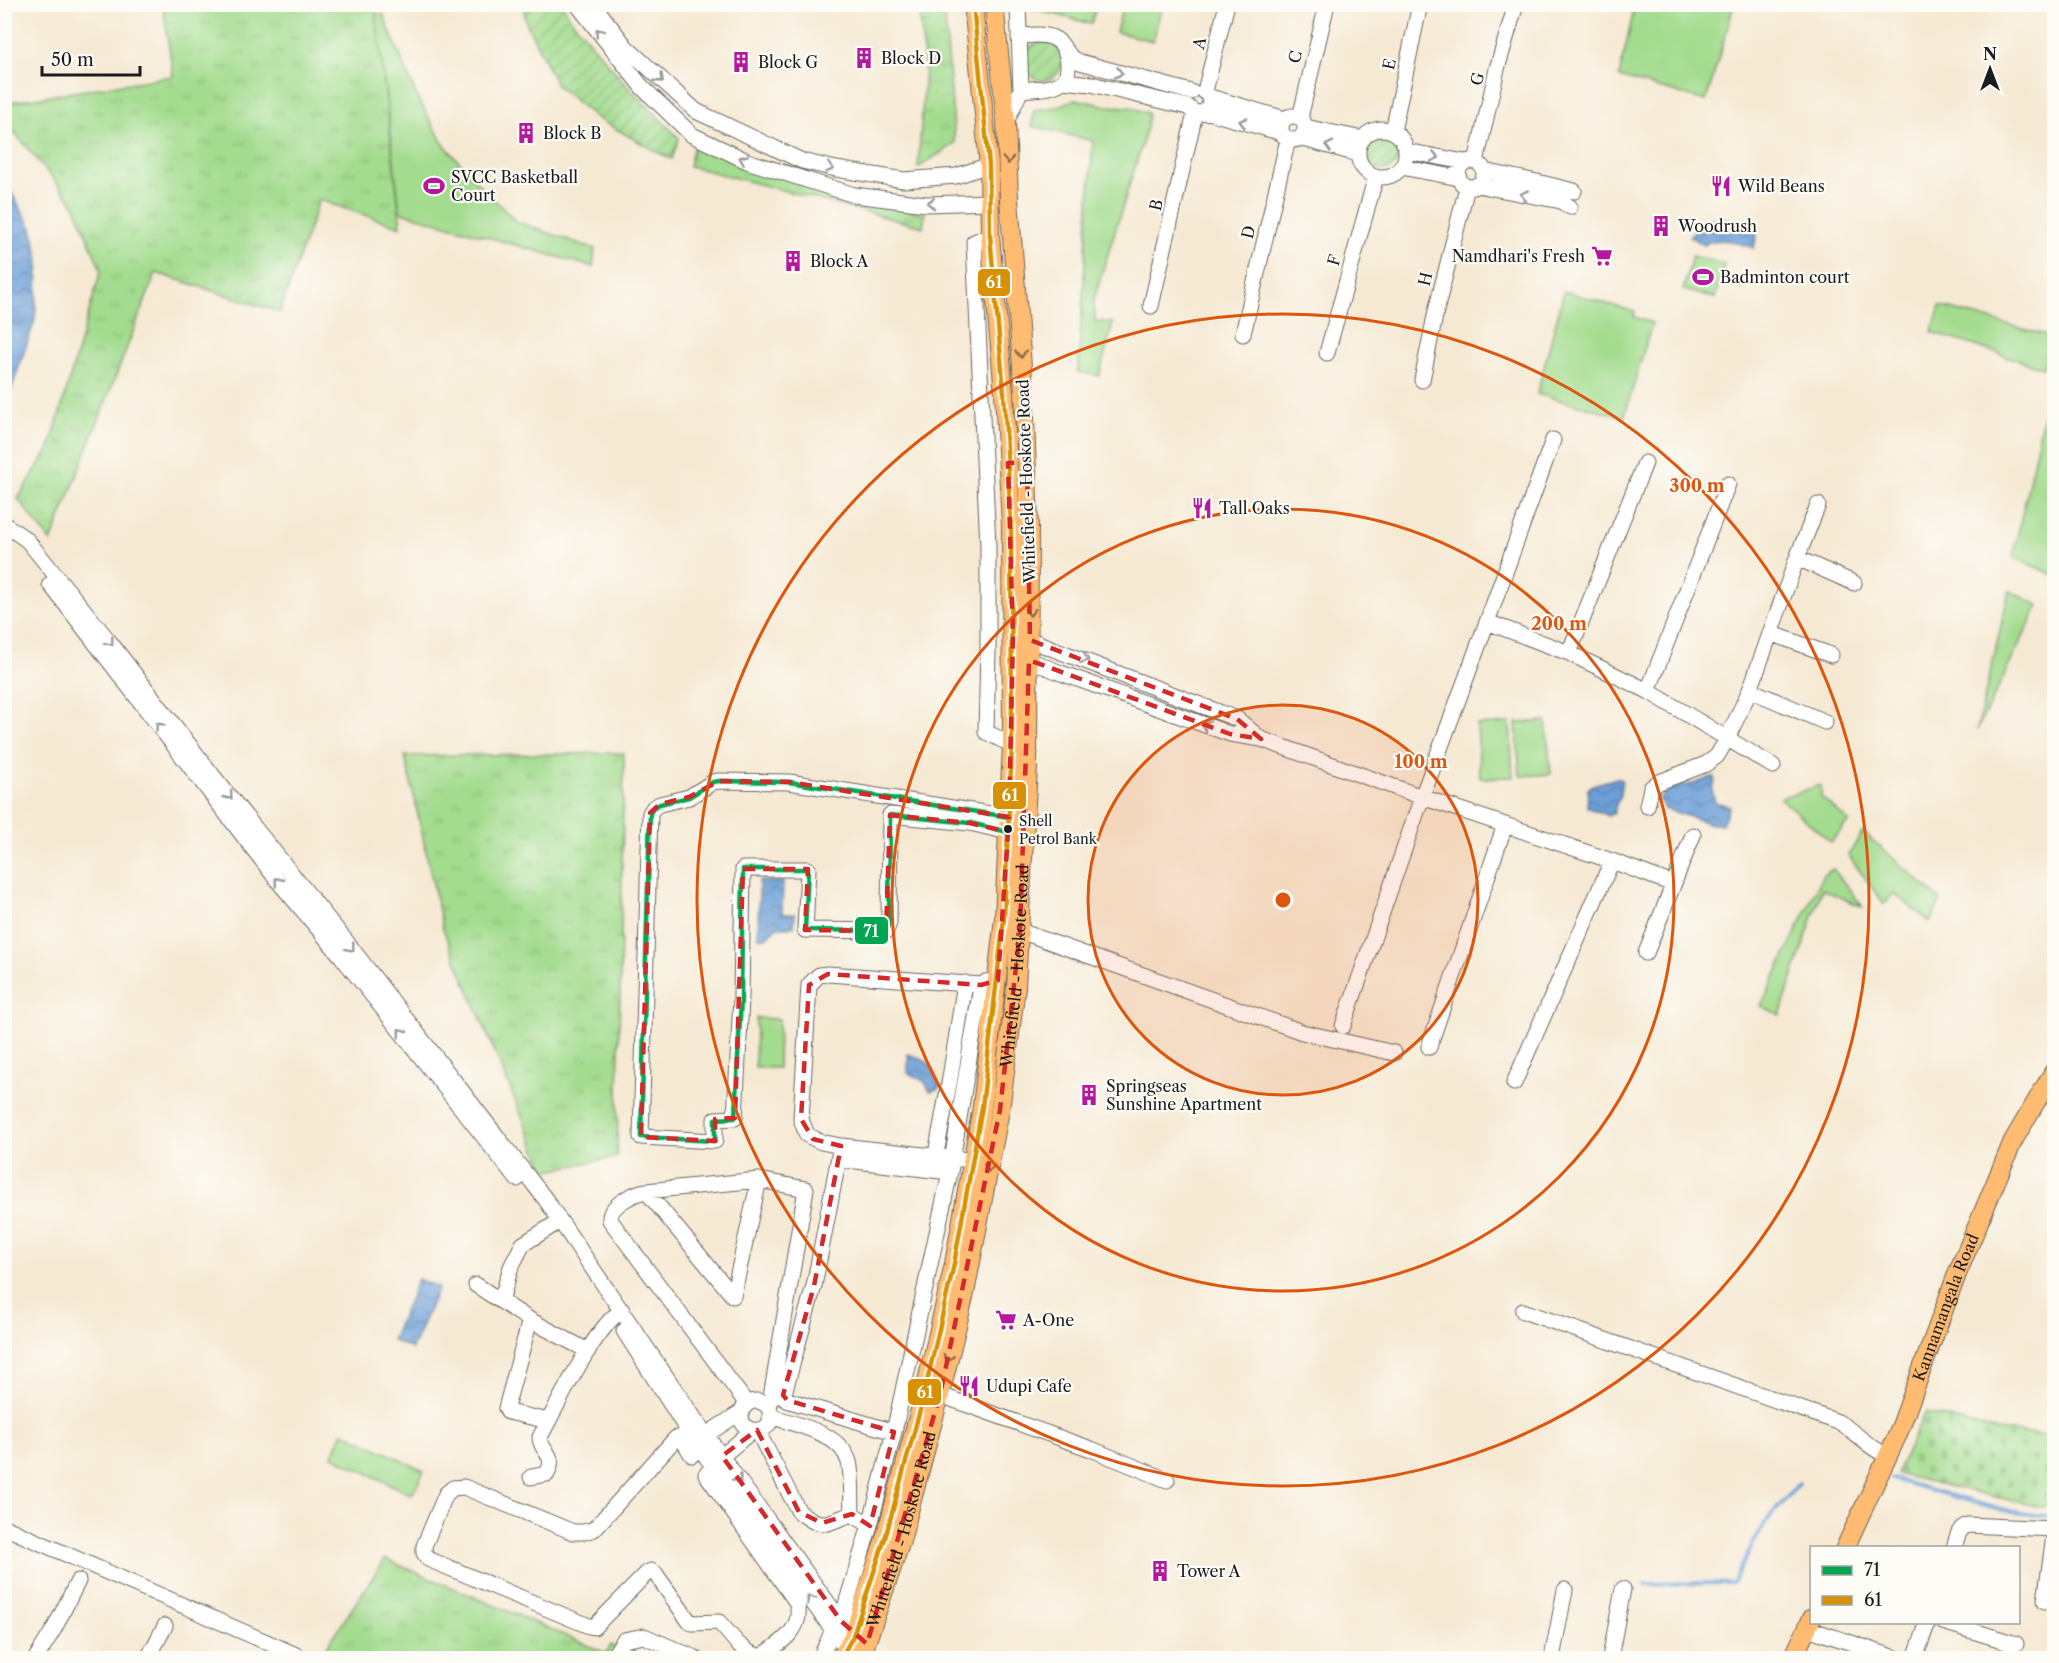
<svg xmlns="http://www.w3.org/2000/svg" width="2059" height="1663" viewBox="0 0 2059 1663" font-family="'Libre Caslon Text',serif">
<defs>
<pattern id="grass-tufts" width="24" height="20" patternUnits="userSpaceOnUse" patternTransform="scale(1.5)"><rect width="24" height="20" fill="#a3dc8e"/><path d="M3 7l-1-3M5 7V3M7 7l1-3M15 17l-1-3M17 17v-4M19 17l1-3" fill="none" stroke="#8cbc7a"/></pattern>
<pattern id="cemetery-stones" width="16" height="16" patternUnits="userSpaceOnUse" patternTransform="scale(1.5)"><rect width="16" height="16" fill="#a3dc8e"/><path d="M2 7V4a2 2 0 0 1 4 0v3zM10 15v-3a2 2 0 0 1 4 0v3z" fill="#8cbc7a"/></pattern>
<pattern id="garden-furrows" width="10" height="10" patternUnits="userSpaceOnUse" patternTransform="scale(1.5)"><rect width="10" height="10" fill="#a3dc8e"/><path d="M-1 1l2-2M0 10L10 0M9 11l2-2" fill="none" stroke="#8cbc7a"/></pattern>
<pattern id="water-waves" width="16" height="10" patternUnits="userSpaceOnUse" patternTransform="scale(1.5)"><rect width="16" height="10" fill="#6c9fd7"/><path d="M0 5q4-4 8 0t8 0" fill="none" stroke="#5881ae"/></pattern>
</defs>
<rect width="100%" height="100%" fill="#fdfcf7"/>
<filter id="ink" filterUnits="userSpaceOnUse"><feTurbulence type="fractalNoise" baseFrequency=".0167" numOctaves="2"/><feDisplacementMap in="SourceGraphic" scale="12" xChannelSelector="R" yChannelSelector="G"/><feConvolveMatrix kernelMatrix="1 2 1 2 8 2 1 2 1" color-interpolation-filters="sRGB"/></filter>
<filter id="wash" filterUnits="userSpaceOnUse"><feTurbulence type="fractalNoise" baseFrequency=".008" numOctaves="4" result="noise"/><feDisplacementMap in="SourceGraphic" scale="24" xChannelSelector="R" yChannelSelector="G"/><feGaussianBlur stdDeviation="1.35" result="paint"/><feColorMatrix in="noise" values="0 0 0 0 0 0 0 0 0 0 0 0 0 0 0 0 0 1.4 0 .05"/><feComposite in="paint" operator="in"/></filter>
<g filter="url(#wash)">
<rect width="100%" height="100%" fill="#f6e9d3"/>
<path fill="url(#grass-tufts)" stroke="#607c55" stroke-width="1.5" d="M163,5h212l26,222 -82,-27 -39,112 -124,-39 -105,269 -33,-43 32,-52 51,-177 -27,-66 -69,-83v-18l168,-27z
M919,5h25l11,138 -37,25 7,-98z
M695,140l130,50 100,24 -2,13 -234,-61z
M624,753l-7,404 -72,14 -102,-242 -38,-173z
M385,1559l221,94 5,-8 25,13h-312l-4,-1z"/>
<path fill="url(#cemetery-stones)" stroke="#607c55" stroke-width="1.5" d="M1925,1412l70,18 59,6v72l-14,-1 -144,-33z"/>
<path fill="#a3dc8e" stroke="#607c55" stroke-width="1.5" d="M1030,5v-1l67,1 -6,19 -62,-17z
M1123,5h39l-9,36 -37,-9z
M1635,5h99l-28,96 -87,-24z
M376,14h7l34,83 26,46 36,42 38,37 78,27 -2,18 -193,-55z
M1075,99l31,7 23,1 19,6 -1,15 -53,171 1,22 18,2 -14,53 -21,-4 15,-231 -61,-15 2,-16 23,-3z
M1692,256l32,8 -9,34 -32,-8z
M1564,291l71,21 -1,5 18,6 -28,94 -87,-23z
M1940,306l113,31 -10,31 -111,-36z
M2054,365v210l-41,-18z
M2009,591l30,14 -62,125z
M1546,721l5,53 -31,2 -4,-53z
M1510,723l3,54 -33,1 -3,-53z
M1821,785v12l28,24 -18,21 -51,-44z
M1863,832l78,68 -11,22 -36,-29 -10,11 -36,-49z
M1833,869l30,38 -41,-18 -42,126 -19,-9 62,-131z
M756,1018l23,1 -1,49h-23z
M343,1432l81,39 -12,24 -80,-39z"/>
<path fill="url(#garden-furrows)" stroke="#607c55" stroke-width="1.5" d="M523,5h40l7,13 57,68 52,52 -7,21 -15,-7 -59,-33 -41,-33 -31,-64z
M1024 61a19 19 0 1 1 38 0a19 19 0 1 1-38 0Z
M1365 153a17 17 0 1 1 34 0a17 17 0 1 1-34 0Z"/>
<path fill="url(#water-waves)" stroke="#445e7a" stroke-width="1.5" d="M4,180l28,48 7,32 -4,60 -27,79 -4,-1z
M1715,218h7l36,10 -4,20c-17,-5 -34,-13 -50,-3l-15,-9 14,-13z
M1712,777h3v5l-3,8 3,12 15,4 -8,18h-10l-47,-15 -6,-10 9,-10 28,-6z
M1617,778l5,2c2,12 -6,20 -8,33l-6,3 -21,-9 1,-18 5,-4z
M759,881l24,1 -1,32h13l-1,13h-17l-11,11 -8,-1z
M908,1054c23,6 25,12 32,34l-10,3 -6,-10 -16,-8z
M418,1279l20,9 -26,61 -20,-9z"/>
<g fill="none" stroke-linecap="round" stroke-linejoin="round">
<path stroke="#6c9fd7" stroke-width="4" d="M1892,1479l113,32 49,6
M1645,1584l88,-1 29,-56 37,-44"/>
</g>
</g>
<g filter="url(#ink)">
<g fill="none" stroke-linecap="round" stroke-linejoin="round">
<defs>
<path id="minor" d="M577,4l65,83 50,48 55,26 107,34 72,9 64,-2
M593,4l33,43 70,64 106,50 34,8 68,11 52,-4 33,-11
M1018,4l3,86
M1066,51l6,7 8,4 111,30
M1063,81l28,3 97,23 7,6c11,1 16,-6 15,-16
M1204,91l6,6 75,22
M1205,91l22,-87
M1205,111l77,22
M1281 128a12 12 0 1 1 24 0a12 12 0 1 1-24 0Z
M1300,118l27,-114
M1006,122l15,-32c13,-2 31,0 42,-9 5,-4 5,-11 5,-17 -2,-30 -25,-32 -49,-27
M1305,127l58,12
M1358 153a24 24 0 1 1 48 0a24 24 0 1 1-48 0Z
M1393,131l27,-127
M1300,138l58,16
M1406,151l59,11
M1458 174a13 13 0 1 1 26 0a13 13 0 1 1-26 0Z
M1476,162l21,-93 19,-65
M1401,167l58,11
M1484,171l53,11 37,9
M1477,185l84,16 9,6
M990,235l-16,7 14,304v104l-2,82 26,13
M1151,306l44,-193
M1243,334l45,-195
M1327,353l49,-177
M1422,380l14,-69 31,-124
M1553,440l-66,182 82,31 79,38 125,75
M4,524l23,16 82,101 108,140 128,159 201,260 157,231 138,190 12,15 8,5
M1797,558l57,25
M50,584l228,297 64,76 175,222
M1770,633l61,22
M1030,640l207,79 24,20
M1569,653l76,-190
M1029,660l32,13 169,61 31,5 161,58 190,64 61,23
M1750,690l75,32
M1648,691l80,-207
M1647,806l4,-18 6,-5 49,-19 11,-8 10,-17 23,-49 47,-132 21,-53
M1008,832l-38,-9 -80,-8 -1,108 -3,8 -81,-1 3,-61h-65l-2,129 -6,120 -20,1v22l-74,-4 9,-324 4,-6 6,-3 29,-7 24,-15 6,-1 70,1 220,35
M1020,931l282,101 92,21
M1646,953l47,-118
M1343,1026l79,-229 65,-175
M1429,1047l76,-222
M1514,1083l98,-222
M841,1146l-27,140 -31,111 4,3 107,32
M839,1159l102,12
M961,1159l-120,-13 -20,-4 -14,-7 -6,-16 8,-134 10,-10 9,-1 154,11
M933,1170l16,-86 16,-101
M646,1191l87,105 26,-116
M476,1285l54,35 58,31
M501,1301l10,-34 12,-23 37,-23
M1523,1311l315,111c19,11 29,25 50,34
M530,1320l-24,88 2,4 41,9
M624,1331l67,105 155,212 10,6
M940,1395l151,54 76,31
M741 1416a15 15 0 1 1 30 0a15 15 0 1 1-30 0Z
M747,1404l-137,-184c-2,-14 24,-27 36,-29l113,-11 47,9 -37,220
M770,1416c26,9 70,16 79,46 4,17 2,36 3,52l18,11
M757,1430l42,82 14,9 9,2h6l24,-9
M706,1435l35,-23
M692,1455l-10,-16 -6,-1 -82,91 -10,3h-11l-109,-45 -11,1 -7,6 -22,52v7l4,6 161,67 5,1 53,-54 4,-2 4,2 34,48 3,2 27,-1 19,22 12,9 13,5
M722,1456l31,-26
M706,1474l91,129c7,27 -17,40 -36,54
M531,1477l16,-3c11,-21 -7,-21 -7,-37 17,-31 54,-109 82,-127
M4,1527l299,131
M1954,1548c3,-10 4,-20 14,-23l86,4
M2045,1601l9,-66
M1943,1622l73,22
M1807,1628l89,30
M36,1658l18,-29 24,-48
M148,1658l17,-32
M612,1658l12,-18 20,-4 51,22
M820,1658l13,-28 8,-9 29,-96 24,-93 56,-260 31,-185 5,-5 12,-2
M1552,1658l13,-68
M1610,1658l13,-69
M1915,1658l13,-36"/>
<g id="major">
<path id="s1" d="M1845,1548l53,-114 59,-160 56,-133 41,-70"/>
<path d="M841,1658l12,-22 33,-101 37,-136 31,-135 28,-157 22,-189 8,-173 -1,-220 -7,-132 -14,-158 -1,-70 -16,-161"/>
<path id="s2" d="M861,1658l40,-117 39,-146 25,-102 35,-183 16,-123 12,-221 1,-239 -5,-135 -15,-193 -3,-77 -12,-118"/>
<path d="M1793,1658l19,-40"/>
</g>
</defs>
<use href="#minor" stroke="#68645c" stroke-width="17"/>
<use href="#major" stroke="#68645c" stroke-width="20"/>
<use href="#minor" stroke="#fff" stroke-width="15"/>
<use href="#major" stroke="#ffbb71" stroke-width="18"/>
<defs>
<path id="bus-1" d="M1008,832l-38,-9 -80,-8 -1,108 -3,8 -81,-1 3,-61h-65l-2,129 -6,120 -20,1v22l-74,-4 9,-324 4,-6 6,-3 29,-7 24,-15 6,-1 70,1 220,35"/>
<path id="bus-2" d="M841,1658l12,-22 33,-101 37,-136 31,-135 28,-157 22,-189 8,-173 -1,-220 -7,-132 -14,-158 -1,-70 -16,-161"/>
</defs>
<use href="#bus-1" stroke="#fdfcf7" stroke-width="9"/>
<use href="#bus-2" stroke="#fdfcf7" stroke-width="9"/>
<use href="#bus-1" stroke="#00a651" stroke-width="4.5"/>
<use href="#bus-2" stroke="#d69104" stroke-width="4.5"/>
</g>
<defs><path id="oneway-chevron" d="M-2-3.5L2.5 0L-2 3.5" fill="none" stroke-width="1.6" stroke-linecap="round" stroke-linejoin="round" transform="scale(1.5)"/></defs>
<g stroke="#999">
<use href="#oneway-chevron" transform="translate(599 32) rotate(-128)"/>
<use href="#oneway-chevron" transform="translate(1119 73) rotate(15)"/>
<use href="#oneway-chevron" transform="translate(660 79) rotate(43)"/>
<use href="#oneway-chevron" transform="translate(1243 122) rotate(-165)"/>
<use href="#oneway-chevron" transform="translate(1329 146) rotate(-165)"/>
<use href="#oneway-chevron" transform="translate(1435 157) rotate(13)"/>
<use href="#oneway-chevron" transform="translate(743 159) rotate(-157)"/>
<use href="#oneway-chevron" transform="translate(830 168) rotate(12)"/>
<use href="#oneway-chevron" transform="translate(1524 195) rotate(-169)"/>
<use href="#oneway-chevron" transform="translate(931 203) rotate(180)"/>
<use href="#oneway-chevron" transform="translate(110 642) rotate(52)"/>
<use href="#oneway-chevron" transform="translate(1085 659) rotate(21)"/>
<use href="#oneway-chevron" transform="translate(1205 725) rotate(-160)"/>
<use href="#oneway-chevron" transform="translate(159 726) rotate(-127)"/>
<use href="#oneway-chevron" transform="translate(229 796) rotate(51)"/>
<use href="#oneway-chevron" transform="translate(278 881) rotate(-129)"/>
<use href="#oneway-chevron" transform="translate(351 948) rotate(52)"/>
<use href="#oneway-chevron" transform="translate(401 1032) rotate(-128)"/>
<use href="#oneway-chevron" transform="translate(738 1479) rotate(54)"/>
<use href="#oneway-chevron" transform="translate(810 1599) rotate(-127)"/>
</g>
<g stroke="#8e6c46">
<use href="#oneway-chevron" transform="translate(1008 160) rotate(87)"/>
<use href="#oneway-chevron" transform="translate(1021 354) rotate(86)"/>
<use href="#oneway-chevron" transform="translate(1030 612) rotate(90)"/>
<use href="#oneway-chevron" transform="translate(989 1168) rotate(100)"/>
<use href="#oneway-chevron" transform="translate(948 1358) rotate(103)"/>
</g>
</g>
<path fill="none" stroke="#d62828" stroke-width="4.5" stroke-dasharray="12 8" stroke-linejoin="round" d="M1027,462l3,178 207,79 24,20 -31,-5 -201,-74 -9,271 -20,179 -60,285 -73,249 -26,-23 -119,-165 35,-26 42,82 23,11 30,-9 18,12 24,-94 -107,-32 -4,-5 31,-109 27,-140 -28,-7 -12,-20 8,-134 19,-11 153,11 17,-5 10,-148 -38,-9 -80,-8 -4,116 -81,-1 3,-61h-65l-8,249 -20,1v22l-74,-4 9,-324 10,-9 29,-7 30,-16 70,1 220,35 4,-180 -5,-174z"/>
<circle cx="1283" cy="900" r="195" fill="#de560d" fill-opacity=".12"/>
<g fill="none" stroke="#de560d" stroke-width="3">
<circle cx="1283" cy="900" r="195"/>
<circle cx="1283" cy="900" r="391"/>
<circle cx="1283" cy="900" r="586"/>
</g>
<defs>
<symbol id="building-bare" viewBox="-9 -9 18 18"><path d="M-4-6H4V6H1V3H-1V6H-4ZM-2.5-4.3h1.7v1.8h-1.7ZM.8-4.3h1.7v1.8H.8ZM-2.5-1h1.7V.8h-1.7ZM.8-1h1.7V.8H.8Z" fill="#b5179e" stroke="#fdfcf7" stroke-width="2.5" paint-order="stroke"/></symbol>
<symbol id="stadium-bare" viewBox="-9 -9 18 18"><path d="M0-5a6.5 5 0 1 0 0 10a6.5 5 0 1 0 0-10ZM-3.5-1.8h7v3.6h-7Z" fill="#b5179e" stroke="#fdfcf7" stroke-width="2.5" paint-order="stroke"/></symbol>
<symbol id="restaurant-bare" viewBox="-9 -9 18 18"><path d="M-5-6h1v4h1v-4h1v4h1v-4h1v5L-1.5 .5V6h-2V.5L-5-1ZM5-6V6H3V1.5H1.5Q1.5-4 5-6Z" fill="#b5179e" stroke="#fdfcf7" stroke-width="2.5" paint-order="stroke"/></symbol>
<symbol id="supermarket-bare" viewBox="-9 -9 18 18"><path d="M-6-5.5h2.5l.6 2H6L4.5 2H-2.5L-4.4-4H-6ZM-1.5 3.2a1.3 1.3 0 1 0 .1 0ZM3 3.2a1.3 1.3 0 1 0 .1 0Z" fill="#b5179e" stroke="#fdfcf7" stroke-width="2.5" paint-order="stroke"/></symbol>
</defs>
<g fill-rule="evenodd">
<use href="#building-bare" x="849" y="43" width="30" height="30"/>
<use href="#building-bare" x="726" y="47" width="30" height="30"/>
<use href="#building-bare" x="511" y="118" width="30" height="30"/>
<use href="#stadium-bare" x="419" y="171" width="30" height="30"/>
<use href="#restaurant-bare" x="1706" y="171" width="30" height="30"/>
<use href="#building-bare" x="1646" y="211" width="30" height="30"/>
<use href="#supermarket-bare" x="1587" y="241" width="30" height="30"/>
<use href="#building-bare" x="778" y="246" width="30" height="30"/>
<use href="#stadium-bare" x="1688" y="262" width="30" height="30"/>
<use href="#restaurant-bare" x="1187" y="493" width="30" height="30"/>
<use href="#building-bare" x="1074" y="1080" width="30" height="30"/>
<use href="#supermarket-bare" x="991" y="1305" width="30" height="30"/>
<use href="#restaurant-bare" x="954" y="1371" width="30" height="30"/>
<use href="#building-bare" x="1145" y="1556" width="30" height="30"/>
</g>
<circle fill="#1c1c1c" stroke="#fdfcf7" stroke-width="2" cx="1008" cy="829" r="5"/>
<g text-anchor="middle" dominant-baseline="central" stroke-width="4.5" stroke-linejoin="round" paint-order="stroke">
<g font-size="14" fill="#1c1c1c" stroke="#fdfcf7" text-anchor="start">
<text x="1019" y="821">Shell<tspan x="1019" dy="18">Petrol Bank</tspan></text>
</g>
<g font-size="16" fill="#1c1c1c" stroke="#fdfcf7">
<text transform="translate(1199 43) rotate(-76)">A</text>
<text transform="translate(1295 57) rotate(-77)">C</text>
<text transform="translate(1389 64) rotate(-78)">E</text>
<text transform="translate(1477 79) rotate(-77)">G</text>
<text transform="translate(1156 205) rotate(-77)">B</text>
<text transform="translate(1248 232) rotate(-77)">D</text>
<text transform="translate(1334 260) rotate(-74)">F</text>
<text transform="translate(1425 279) rotate(-76)">H</text>
<text transform="translate(1026 481) rotate(-92)">Whitefield - Hoskote Road</text>
<text stroke="none"><textPath href="#s2" startOffset="711">Whitefield - Hoskote Road</textPath></text>
<text stroke="none"><textPath href="#s1" startOffset="261">Kannamangala Road</textPath></text>
<text stroke="none"><textPath href="#s2" startOffset="135">Whitefield - Hoskote Road</textPath></text>
</g>
<g font-size="16" fill="#1c1c1c" stroke="#fdfcf7" text-anchor="start">
<text x="881" y="58">Block D</text>
<text x="758" y="62">Block G</text>
<text x="543" y="133">Block B</text>
<text x="451" y="177">SVCC Basketball<tspan x="451" dy="18">Court</tspan></text>
<text x="1738" y="186">Wild Beans</text>
<text x="1678" y="226">Woodrush</text>
<text x="1585" y="256" text-anchor="end">Namdhari's Fresh</text>
<text x="810" y="261">Block A</text>
<text x="1720" y="277">Badminton court</text>
<text x="1219" y="508">Tall Oaks</text>
<text x="1106" y="1086">Springseas<tspan x="1106" dy="18">Sunshine Apartment</tspan></text>
<text x="1023" y="1320">A-One</text>
<text x="986" y="1386">Udupi Cafe</text>
<text x="1177" y="1571">Tower A</text>
</g>
</g>
<circle cx="1283" cy="900" r="9" fill="#de560d" stroke="#fdfcf7" stroke-width="3"/>
<g font-size="18" text-anchor="middle" font-weight="bold" fill="#de560d" stroke="#fdfcf7" stroke-width="4.5" stroke-linejoin="round" paint-order="stroke">
<text x="1697" y="492">300 m</text>
<text x="1559" y="630">200 m</text>
<text x="1421" y="768">100 m</text>
</g>
<g stroke="#fdfcf7" stroke-width="2">
<rect x="977" y="268" width="34" height="29" rx="6" fill="#d69104"/>
<rect x="992" y="781" width="35" height="29" rx="6" fill="#d69104"/>
<rect x="854" y="916" width="35" height="29" rx="6" fill="#00a651"/>
<rect x="907" y="1378" width="35" height="28" rx="6" fill="#d69104"/>
</g>
<g font-size="16" text-anchor="middle" font-weight="bold" fill="#fff">
<text x="994" y="288">61</text>
<text x="1010" y="801">61</text>
<text x="871" y="937">71</text>
<text x="925" y="1398">61</text>
</g>
<rect width="2059" height="1663" fill="none" stroke="#fdfcf7" stroke-width="24"/>
<rect x="1810" y="1546" width="210" height="78" fill="#fdfcf7" stroke="#a3a29f" stroke-width="1.5"/>
<rect x="1822" y="1566" width="30" height="9" fill="#00a651" stroke="#a3a29f" stroke-width="1.5"/>
<text x="1864" y="1576" font-size="18" fill="#1c1c1c">71</text>
<rect x="1822" y="1596" width="30" height="9" fill="#d69104" stroke="#a3a29f" stroke-width="1.5"/>
<text x="1864" y="1606" font-size="18" fill="#1c1c1c">61</text>
<g transform="translate(1990 69)" stroke="#fdfcf7" stroke-width="4.5" paint-order="stroke">
<path d="M0-4.5L10 22L0 15L-10 22Z" fill="#1c1c1c"/>
<text y="-9" font-size="16" font-weight="bold" text-anchor="middle" fill="#1c1c1c">N</text>
</g>
<path d="M42 66v9h98v-9" fill="none" stroke="#1c1c1c" stroke-width="3"/>
<text x="51" y="66" font-size="18" fill="#1c1c1c" stroke="#fdfcf7" stroke-width="4.5" paint-order="stroke">50 m</text>
</svg>
